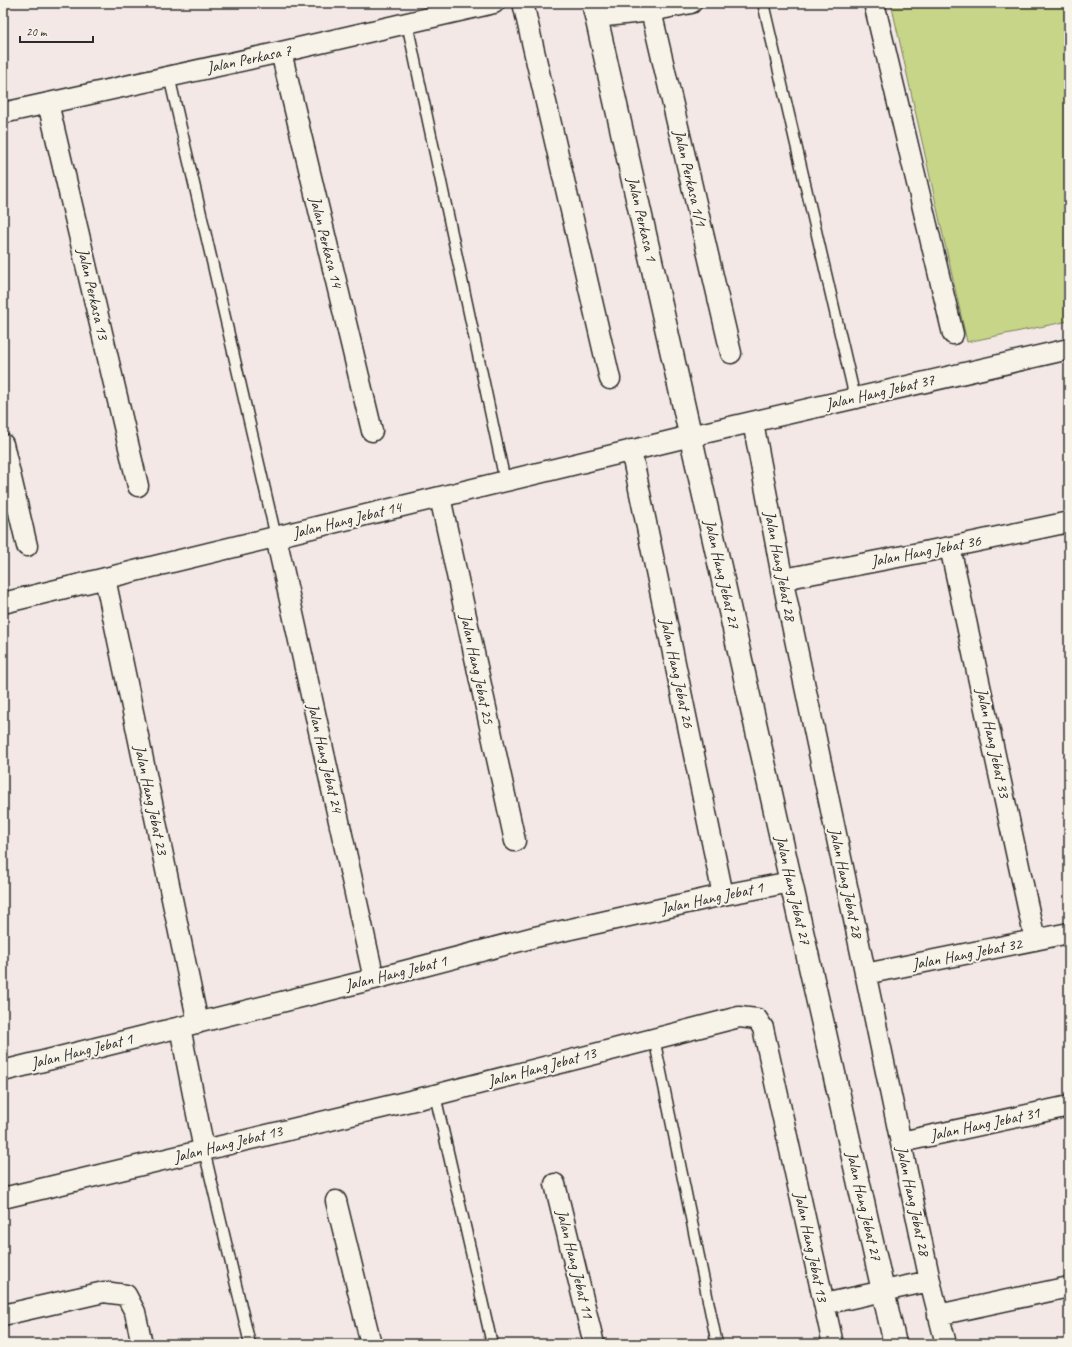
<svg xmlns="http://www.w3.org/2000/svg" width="1072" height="1347" viewBox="0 0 1072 1347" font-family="Caveat,sans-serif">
<rect width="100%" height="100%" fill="#f4e8e7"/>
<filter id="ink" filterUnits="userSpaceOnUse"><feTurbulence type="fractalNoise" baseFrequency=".025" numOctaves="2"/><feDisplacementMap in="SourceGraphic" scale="8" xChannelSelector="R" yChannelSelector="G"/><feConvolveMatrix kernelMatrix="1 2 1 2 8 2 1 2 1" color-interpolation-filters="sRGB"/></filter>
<g filter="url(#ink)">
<path fill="#c7d589" stroke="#79805a" d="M891,3h178v318l-102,21z"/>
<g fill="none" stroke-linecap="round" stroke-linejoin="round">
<defs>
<path id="lane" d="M763,3l92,395
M407,23l98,458
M169,76l107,461
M654,1038l63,306
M435,1095l57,249
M204,1150l46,194"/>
<path id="street" d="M523,3l87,376
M651,3v8l80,342
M874,3l79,331
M597,17l54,-6 40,-8
M281,52l91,379
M48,103l90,383
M3,113l278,-61 213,-49
M753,422l30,160 147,699 16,63
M3,444l24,102
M631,450l92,445
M440,497l75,344
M276,537l98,442
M950,547l85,393
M105,578l93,445
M783,582l11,-5 156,-30 119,-25
M3,603l688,-167 378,-87
M865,974l204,-41
M180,1027l24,123
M3,1071l371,-92 161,-42 188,-42 68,-13
M901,1142l168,-36
M555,1184l39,160
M3,1198l432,-103 304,-78 18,2 6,9 70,316
M336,1201l35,143
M824,1304l106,-23
M3,1315l101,-23 22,3 9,17 7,32
M938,1315l131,-28"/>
<path id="secondary" d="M593,3l302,1341"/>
</defs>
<use href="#lane" stroke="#2b2b2b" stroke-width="13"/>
<use href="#street" stroke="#2b2b2b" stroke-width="23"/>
<use href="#secondary" stroke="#2b2b2b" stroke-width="25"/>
<use href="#lane" stroke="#f7f3e8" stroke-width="10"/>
<use href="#street" stroke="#f7f3e8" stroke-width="20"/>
<use href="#secondary" stroke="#f7f3e8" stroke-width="22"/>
</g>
</g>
<g text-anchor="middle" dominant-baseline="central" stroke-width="4" stroke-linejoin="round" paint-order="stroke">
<g font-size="16" fill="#2b2b2b" stroke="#f7f3e8">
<text transform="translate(249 59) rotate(-12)">Jalan Perkasa 7</text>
<text transform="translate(690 178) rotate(77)">Jalan Perkasa 1/1</text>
<text transform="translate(642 219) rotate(77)">Jalan Perkasa 1</text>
<text transform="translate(326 242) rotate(76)">Jalan Perkasa 14</text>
<text transform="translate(93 294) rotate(77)">Jalan Perkasa 13</text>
<text transform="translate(880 392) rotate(-13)">Jalan Hang Jebat 37</text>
<text transform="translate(347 520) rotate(-14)">Jalan Hang Jebat 14</text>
<text transform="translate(926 551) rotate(-11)">Jalan Hang Jebat 36</text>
<text transform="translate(780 566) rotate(79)">Jalan Hang Jebat 28</text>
<text transform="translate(722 574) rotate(77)">Jalan Hang Jebat 27</text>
<text transform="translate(477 669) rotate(78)">Jalan Hang Jebat 25</text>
<text transform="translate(677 673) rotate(78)">Jalan Hang Jebat 26</text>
<text transform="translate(993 743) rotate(78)">Jalan Hang Jebat 33</text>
<text transform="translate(325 758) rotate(77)">Jalan Hang Jebat 24</text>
<text transform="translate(151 800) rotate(78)">Jalan Hang Jebat 23</text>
<text transform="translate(846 883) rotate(78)">Jalan Hang Jebat 28</text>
<text transform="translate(793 890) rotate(77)">Jalan Hang Jebat 27</text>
<text transform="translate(712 898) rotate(-12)">Jalan Hang Jebat 1</text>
<text transform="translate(967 954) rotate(-11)">Jalan Hang Jebat 32</text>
<text transform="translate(396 973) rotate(-14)">Jalan Hang Jebat 1</text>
<text transform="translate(82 1051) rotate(-14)">Jalan Hang Jebat 1</text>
<text transform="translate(542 1067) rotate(-15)">Jalan Hang Jebat 13</text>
<text transform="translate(985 1124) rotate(-12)">Jalan Hang Jebat 31</text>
<text transform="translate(228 1144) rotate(-14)">Jalan Hang Jebat 13</text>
<text transform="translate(913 1201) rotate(78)">Jalan Hang Jebat 28</text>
<text transform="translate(864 1206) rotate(77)">Jalan Hang Jebat 27</text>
<text transform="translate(811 1247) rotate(78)">Jalan Hang Jebat 13</text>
<text transform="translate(575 1264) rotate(76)">Jalan Hang Jebat 11</text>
</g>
</g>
<rect width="1072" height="1347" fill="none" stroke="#f7f3e8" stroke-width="16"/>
<rect x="8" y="8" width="1056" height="1331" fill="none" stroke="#2b2b2b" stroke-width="1.5" filter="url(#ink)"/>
<path d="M20 36v6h73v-6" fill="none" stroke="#2b2b2b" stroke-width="2"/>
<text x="26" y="36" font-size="12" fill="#2b2b2b" stroke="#f7f3e8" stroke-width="3" paint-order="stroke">20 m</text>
</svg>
